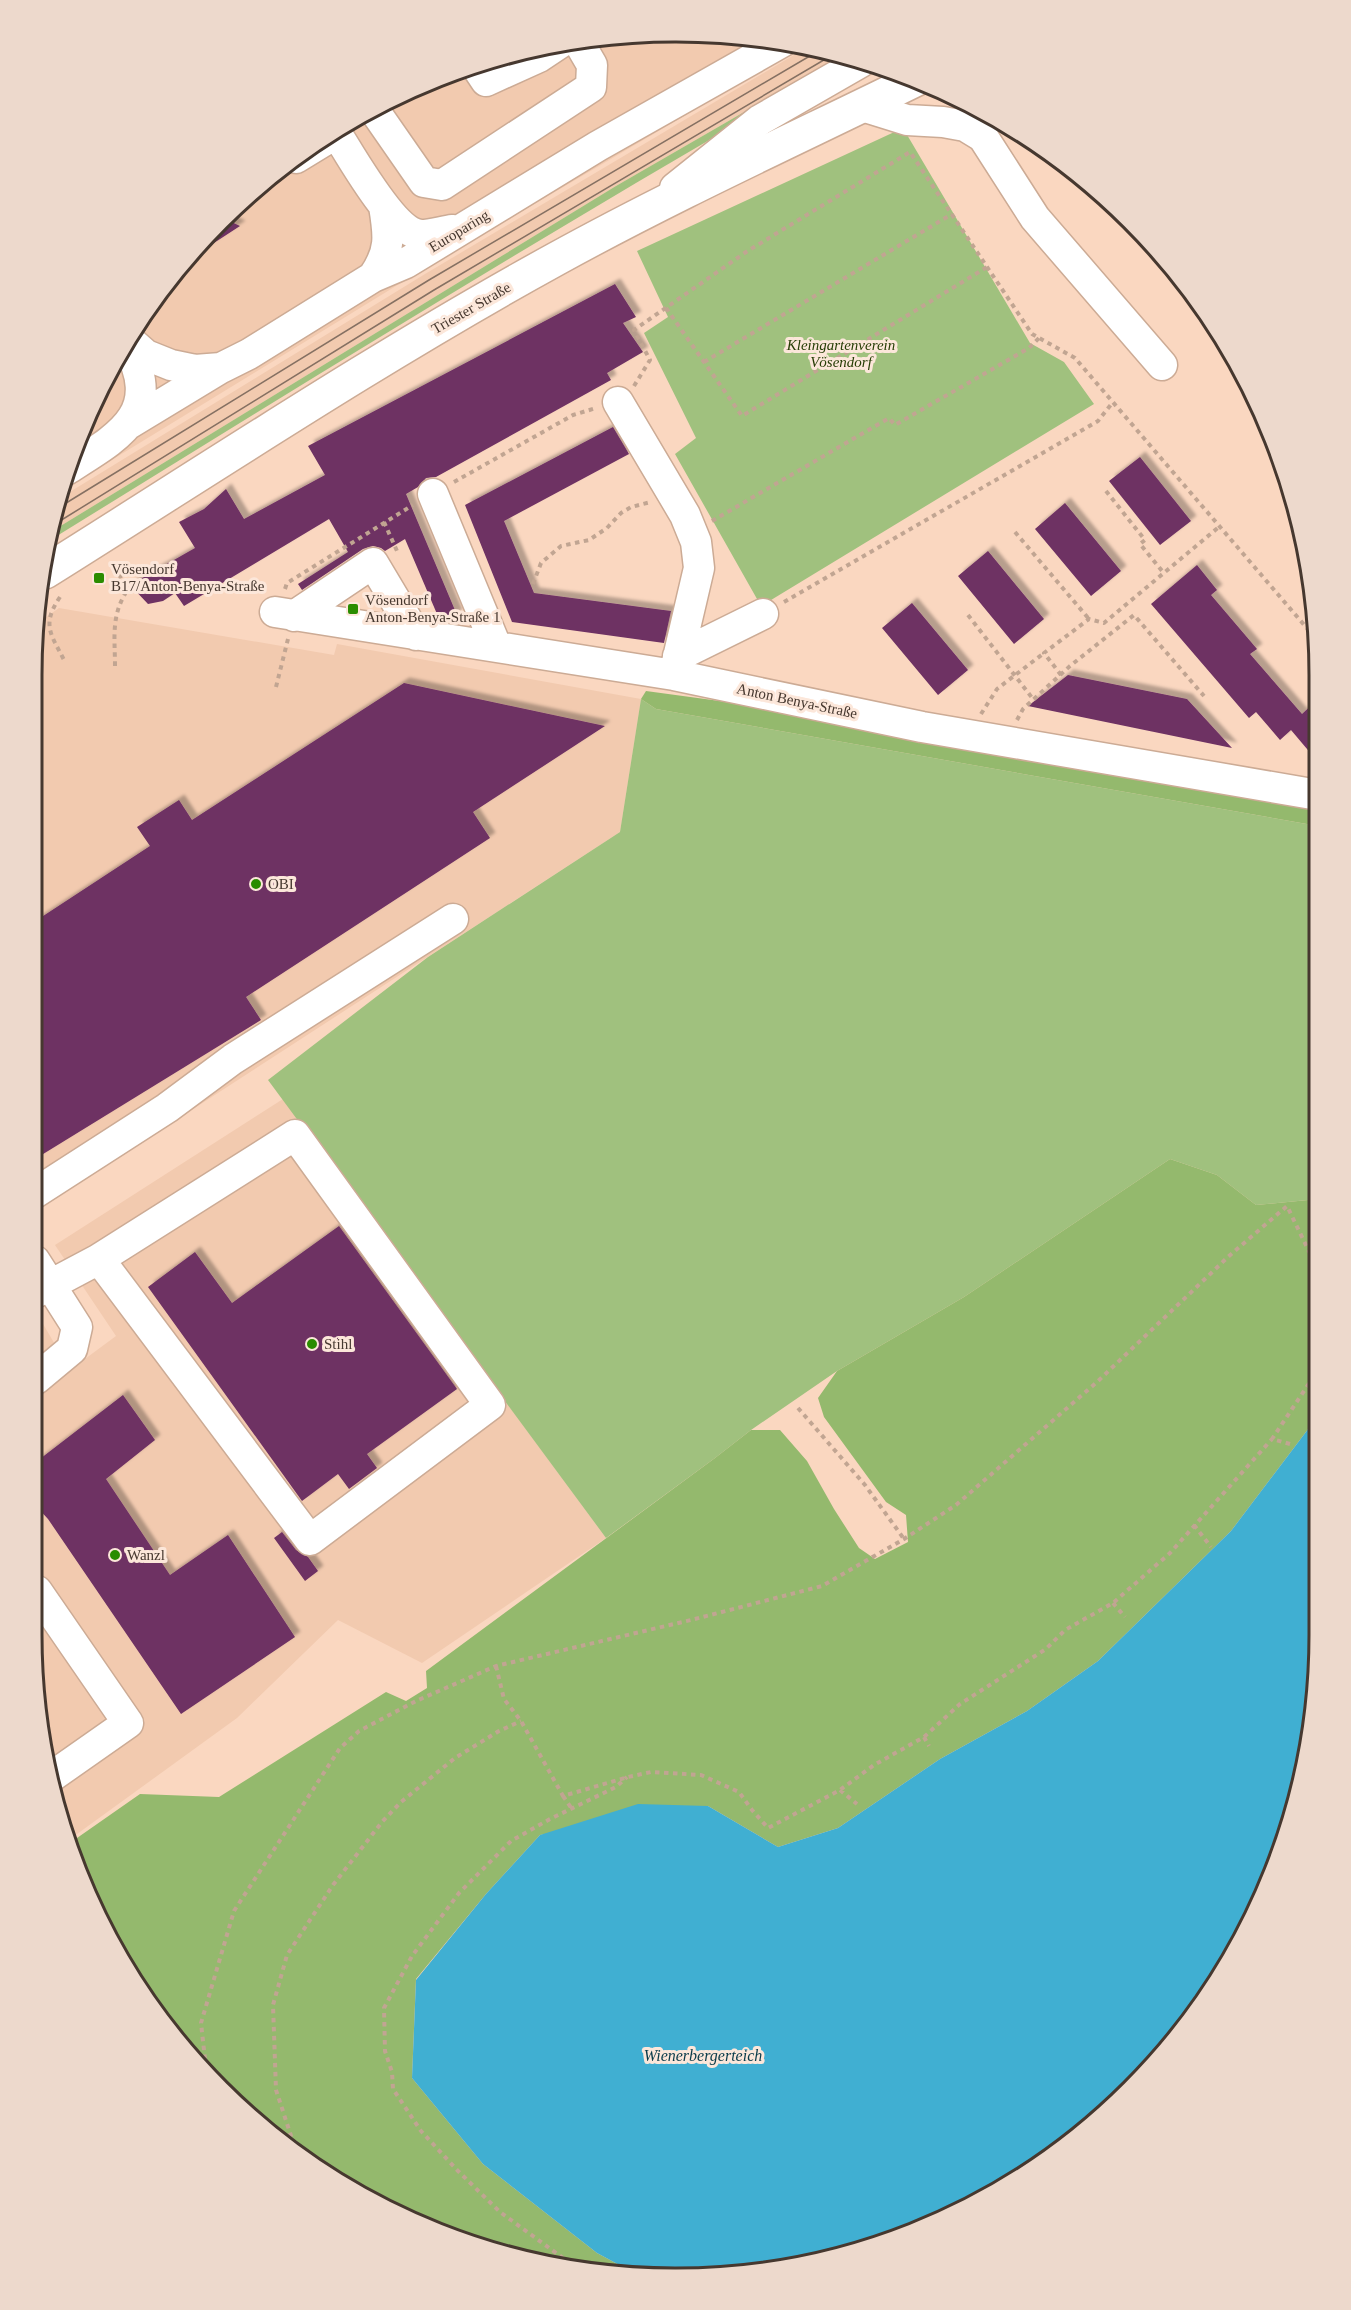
<svg xmlns="http://www.w3.org/2000/svg" width="1351" height="2310" viewBox="0 0 1351 2310" font-family="'Times New Roman',serif">
<defs>
<filter id="shadow"><feDropShadow dx="5.5" dy="-5.5" stdDeviation="1.5" flood-color="#0004"/></filter>
</defs>
<rect width="100%" height="100%" fill="#fad7c0"/>
<path fill="#f2caaf" d="M676,32l129,13 -378,222 -366,224 5,-23 74,-151 80,-97 98,-80 111,-60 121,-36z
M809,46l32,10 -225,130 -562,344 6,-32 365,-224z
M59,608l275,47 3,-11 304,55 -21,133 -584,379 -3,-578 2,-8z
M283,1099l323,439 -184,125 -84,-43 -101,98 -171,124 -29,-123 -1,-407 34,58 46,-34 -61,-91z"/>
<path fill="#a0c17e" d="M841,56l9,3c-270,153 -534,317 -798,480l2,-9 562,-344z
M903,128l127,215 34,19 30,42 -333,202 -86,-152 21,-16 -52,-105 24,-16 -31,-66z
M641,699l15,10 662,117v370l-10,4 -52,5 -39,-30 -47,-16 -206,138 -127,74 -86,59 -36,28 -109,80 -338,-458 160,-123 192,-125z"/>
<path fill="#94b96d" d="M646,691l169,23 503,90v22l-662,-117 -15,-10z
M1170,1159l47,16 39,30 52,-5 10,-4v220l-87,115 -133,130 -71,50 -87,48 -102,69 -60,19 -70,-41 -168,29 -54,59 -70,85 -4,99 71,86 114,89 41,22 -88,-9 -81,-22 -79,-32 -106,-66 -120,-120 -66,-106 -31,-75 73,-51 79,3 167,-105 20,9 21,-13 -1,-17 289,-213 36,-28h29l27,31 27,48 25,39 16,11 33,-17 -2,-27 -20,-13 -62,-85 -6,-19 19,-27 127,-74z"/>
<path fill="#40afd2" d="M1318,1416v261l-33,165 -74,151 -80,97 -64,56 -106,66 -79,32 -122,29 -85,5 -37,-3 -41,-22 -114,-89 -71,-86 4,-98 70,-86 54,-59 98,-31 70,2 70,41 60,-19 102,-69 87,-48 71,-50 133,-130z"/>
<path fill="#6e3063" filter="url(#shadow)" d="M223,218l17,8 -43,28 -2,-3z
M615,284l21,33 -13,6 20,29 -36,21 4,7 -175,97 -10,1 -8,9 -12,7 51,121 -17,6 -35,-82 -20,12 -4,-3 -8,-2 -10,3 -61,41 -4,-6 50,-32 -19,-33 -145,87 -9,-13 -12,8 -15,3 -18,-19 65,-37 -16,-26 25,-13 22,-20 18,30 81,-44 -17,-29z
M613,427l16,27 -125,67 30,72 137,18 -7,32 -152,-21 -47,-117z
M1140,457l51,64 -31,24 -51,-64z
M1065,503l56,68 -30,25 -56,-67z
M988,551l56,68 -30,25 -56,-68z
M1197,565l20,25 -6,5 46,54 -7,5 52,60 16,-15v63l-27,-32 -11,10 -24,-28 -7,6 -98,-114z
M912,603l56,67 -30,25 -56,-67z
M1068,675l119,24 45,49 -204,-42z
M404,683l201,43 -132,86 17,26 -244,159 15,23 -226,139 -1,-237 116,-76 -13,-19 42,-27 13,20z
M339,1226l118,163 -90,65 10,14 -28,21 -11,-15 -36,27 -154,-214 47,-35 37,51z
M123,1395l32,45 -49,39 64,96 58,-40 67,102 -114,77 -133,-195 -12,-13v-44z
M282,1532l14,18 12,7 10,14 -13,10 -31,-43z"/>
<g fill="none" stroke-linecap="round" stroke-linejoin="round">
<defs>
<path id="minor" d="M476,66l10,15 53,-24 21,-14
M862,106l45,14 36,2 22,4 18,11 52,81 127,147
M374,110l50,72 18,3 149,-98 1,-22 -14,-24
M335,131c15,23 58,102 86,104 10,0 22,-4 32,-5
M296,158l41,-25
M675,188l85,-68 101,-58
M373,277c18,-26 16,-41 11,-71
M129,340l17,15 25,10 24,5 26,-2 28,-14 124,-77 33,-14 192,-117 184,-104
M618,402l67,113 11,27 3,26 -25,107
M127,425l94,-57
M66,470c52,-33 99,-56 61,-125
M433,494l63,152
M275,612l399,63 248,52 396,68
M294,616l79,-53 43,72
M678,656l85,-42
M35,1193l132,-85 66,-49 220,-140
M35,1261l42,66 -5,22 -36,30
M35,1293l64,-34 211,281 180,-135 -195,-270 -196,124
M37,1591l91,132 -77,54"/>
<path id="major" d="M45,572c169,-106 336,-217 511,-313 118,-65 241,-121 361,-180"/>
</defs>
<use href="#minor" stroke="#ccab95" stroke-width="33"/>
<use href="#major" stroke="#ccab95" stroke-width="36"/>
<path stroke="#c1a592" stroke-width="4" stroke-dasharray="4.5 4.5" stroke-linecap="butt" d="M666,308l76,108 245,-149
M704,362l248,-148
M634,386l16,-26 -16,-30 112,-78 164,-100 122,182 43,24 243,283
M454,482l119,-67 23,-7
M1106,491l39,49 -5,4 23,28
M712,521l177,-103 6,7 134,-77 10,-10
M384,522l13,29
M1015,532l74,87
M533,584l8,-21 20,-17 28,-6 18,-12 14,-15 10,-6 20,-5
M285,589l2,-6 126,-78
M60,597c-19,28 -9,37 4,63
M784,602l314,-181 15,-19
M968,615l65,84
M115,666c0,-27 -4,-48 10,-72l-9,-33
M1061,675l-17,-22 45,-34 15,4 116,-97
M276,687l12,-48
M981,714l16,-25 47,-36
M1017,720l6,-11 47,-43 64,-51 70,81
M798,1408l67,77 39,54
M1290,1444l-18,-5 46,-69
M1194,1525l17,22
M1113,1603l12,14
M496,1666l8,33 17,22 42,75 65,-19 23,-5 50,3 38,17 13,18 16,18 72,-38 34,-25 50,-28 36,-33 86,-55 19,-19 48,-27 57,-50 102,-114
M924,1737l5,9
M840,1790l17,14
M563,1796l9,13
M206,2068l-5,-45 33,-112 106,-163 19,-17 57,-30 80,-35 195,-46 131,-34 82,-47 52,-34 141,-123 132,-126 58,-50 31,64
M297,2154l-21,-64 -3,-85 14,-50 46,-70 49,-63 19,-20 54,-44 44,-27 22,-10
M578,2269l-78,-57 -42,-41 -37,-40 -28,-42 -1,-17 -7,-21 -1,-43 28,-52 47,-63 52,-52 39,-22 66,-32 11,-10"/>
<use href="#minor" stroke="#fff" stroke-width="30"/>
<use href="#major" stroke="#fff" stroke-width="33"/>
<path stroke="#857062" stroke-width="1.5" d="M58,508l371,-228 391,-230
M55,524l379,-234 400,-236"/>
</g>
<g fill="#2a8c00" stroke="#fce7da" stroke-width="2">
<rect x="93" y="572" width="12" height="12" rx="3"/>
<rect x="347" y="603" width="12" height="12" rx="3"/>
<circle cx="256" cy="884" r="6"/>
<circle cx="312" cy="1344" r="6"/>
<circle cx="115" cy="1555" r="6"/>
</g>
<g text-anchor="middle" dominant-baseline="central" stroke-width="6" stroke-linejoin="round" paint-order="stroke">
<g font-size="15" fill="#46382f" stroke="#fce7da">
<text transform="translate(459 231) rotate(-31)">Europaring</text>
<text transform="translate(471 308) rotate(-30)">Triester Straße</text>
<text transform="translate(797 701) rotate(12)">Anton Benya-Straße</text>
</g>
<g font-size="15" font-style="italic" fill="#263d05" stroke="#fce7da">
<text x="841" y="345">Kleingartenverein<tspan x="841" dy="17">Vösendorf</tspan></text>
</g>
<g font-size="15" fill="#46382f" stroke="#fce7da" text-anchor="start">
<text x="111" y="569">Vösendorf<tspan x="111" dy="17">B17/Anton-Benya-Straße</tspan></text>
<text x="365" y="600">Vösendorf<tspan x="365" dy="17">Anton-Benya-Straße 1</tspan></text>
<text x="268" y="884">OBI</text>
<text x="324" y="1344">Stihl</text>
<text x="127" y="1555">Wanzl</text>
</g>
<g font-size="16" font-style="italic" fill="#093b4a" stroke="#fce7da">
<text x="703" y="2055">Wienerbergerteich</text>
</g>
</g>
<path d="M0 0H1351V2310H0ZM675 42H676A633 633 0 0 1 1309 675V1635A633 633 0 0 1 676 2268H675A633 633 0 0 1 42 1635V675A633 633 0 0 1 675 42Z" fill="#edd9cc" fill-rule="evenodd"/>
<path fill="none" stroke="#46382f" stroke-width="3" d="M675 42H676A633 633 0 0 1 1309 675V1635A633 633 0 0 1 676 2268H675A633 633 0 0 1 42 1635V675A633 633 0 0 1 675 42Z"/>
</svg>
